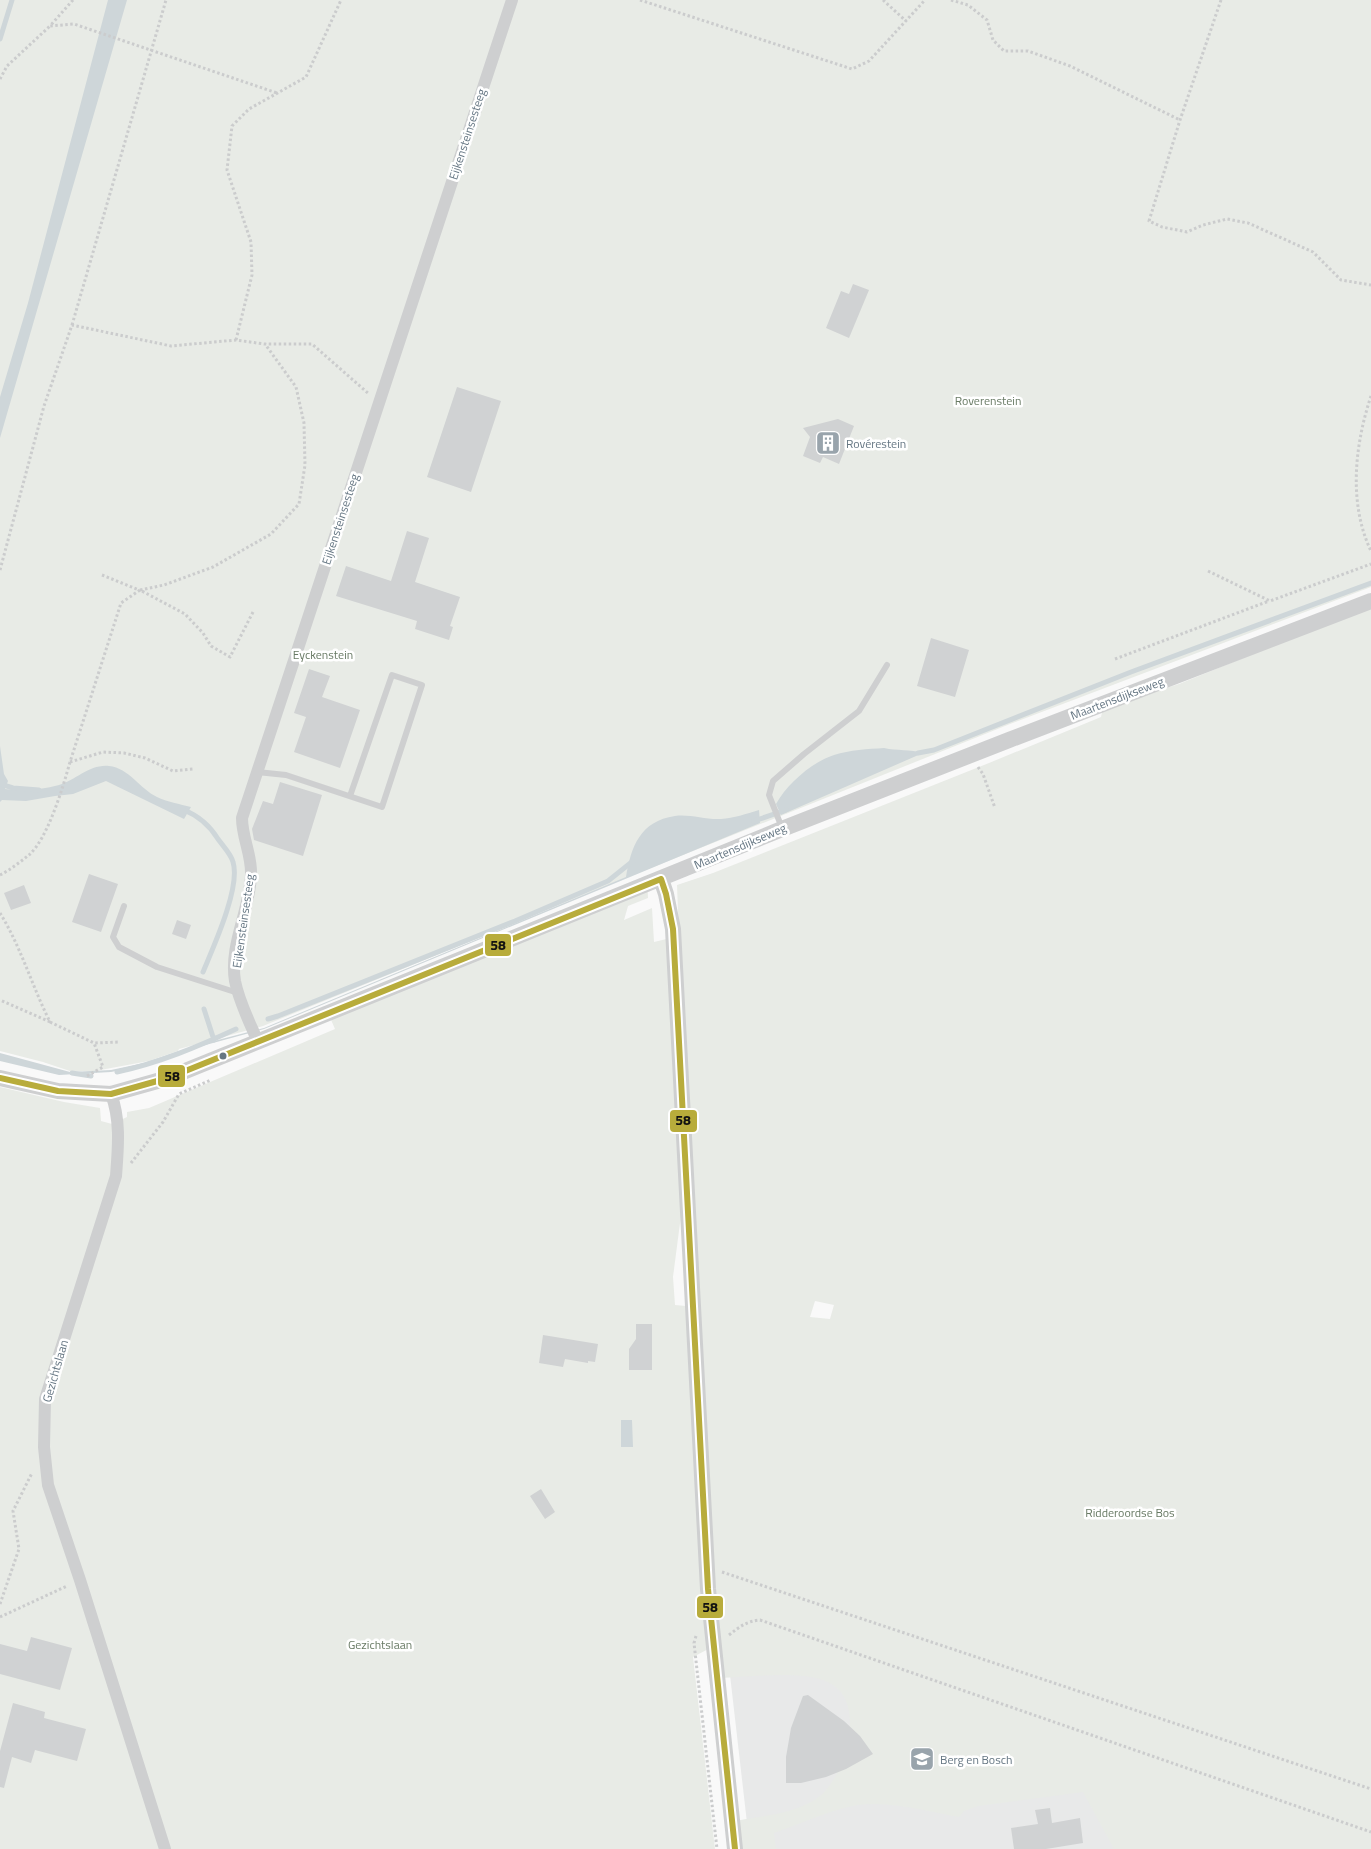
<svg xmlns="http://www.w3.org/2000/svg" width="1371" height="1849" viewBox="0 0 1371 1849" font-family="'Titillium Web',sans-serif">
<rect width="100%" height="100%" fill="#f9f9f9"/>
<path fill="#e8e9e9" d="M726,1640l638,209h-614z"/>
<path fill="#e8ebe6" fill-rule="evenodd" d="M0,0h1371v587l-361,137 -439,176 -308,126 -84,23 -1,2 -29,10 -54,10h-25l-27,-9 -43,-11z
M1371,606v1243h-257l-31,-57 -105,14 -14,5 -5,6c-33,-6 -78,-19 -111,-10 -25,6 -50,18 -74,26l2,16h-38l-3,-28c27,-5 58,-7 81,-22 28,-18 51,-92 17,-114 -23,-16 -84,-8 -113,-7l-4,-33 -23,12 22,192h-715v-762l64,15 36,6 1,13 11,3 15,-7v-5l22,-4 186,-79 -9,-21 321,-132 1,22 -20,8 -4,14 28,-12 2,34 25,-6 -2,-51 36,-12 276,-110 112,-46 2,-9 76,-24zM689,1154l8,153 -22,-2 -2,-28zM815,1301l19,4 -4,14 -20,-2z"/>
<path fill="#ced6d9" d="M108,0h19l-127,438v-41l28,-94z
M0,746l4,28 4,7 -3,8c18,2 36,1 54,-4 17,-5 31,-21 50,-19 20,2 31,23 48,31 10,5 23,7 34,10l-7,12 -78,-38 -33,13 -18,2 -29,5 -24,-1 -2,2z
M884,748c13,3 26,1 39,5l-142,62 -5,-11c11,-20 36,-42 58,-49 16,-5 34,-6 50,-7z
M759,810l1,13 -496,206 -73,20 -49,17 -31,6 -52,3 -59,-14v-8l70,19 41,-2 33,-7 47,-16 73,-19 362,-151c5,-30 14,-56 49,-61 15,-2 31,4 46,3 13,-1 25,-5 38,-9z
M621,1420h11l1,27h-12z"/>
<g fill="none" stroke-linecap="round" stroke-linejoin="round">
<path stroke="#ced6d9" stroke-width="5" d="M0,39l12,-39
M918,753l16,-3 197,-78 240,-89
M0,784l13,4 26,2
M184,810c15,6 26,16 34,29 5,7 13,15 15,23 8,25 -20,86 -30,110
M754,821l32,-11
M204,1009l10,31
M268,1019l10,-3 237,-95 93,-40 25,-20
M117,1072c42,-9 80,-25 119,-43
M72,1073l19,3"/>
</g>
<path fill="#d0d2d3" d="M853,284l16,6 -20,48 -23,-10 15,-37 8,3z
M457,387l44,14 -30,91 -44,-15z
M838,419l16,7 -15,38 -16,-7 -3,6 -17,-7 7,-19 -7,-9z
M407,531l22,7 -14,44 45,15 -10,29 3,1 -4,13 -34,-11 2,-8 -81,-25 10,-30 45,15z
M931,638l38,12 -14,47 -38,-11z
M309,669l21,7 -8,21 38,13 -20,58 -46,-16 12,-35 -12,-4z
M280,782l42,13 -19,61 -49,-16 -2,-11 11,-28 10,3z
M89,874l29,10 -17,48 -29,-10z
M24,885l7,18 -20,7 -7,-17z
M177,920l14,5 -5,14 -14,-5z
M636,1324h16v46h-23v-21l7,-10z
M543,1335l55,9 -3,18 -7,-1v2l-23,-4 -2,8 -24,-4z
M541,1489l14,23 -10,7 -15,-23z
M31,1637l41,11 -12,42 -60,-16v-30l27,7z
M808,1695l36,26 16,15 13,18 -27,15 -20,8 -25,6h-15v-26l5,-29 12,-32z
M13,1703l32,9 -1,6 42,11 -9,32 -42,-11 -4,13 -19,-6 -8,31 -4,-1v-36z
M1050,1808l2,15 28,-5 3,25 -37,6h-32l-3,-21 27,-4 -3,-14z"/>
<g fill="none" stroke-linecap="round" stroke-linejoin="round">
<path stroke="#cbcccd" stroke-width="3" stroke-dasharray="2.5 2.5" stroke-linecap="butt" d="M73,0l-23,26 24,-2 203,69
M640,0l212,69 17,-8 56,-61
M883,0l23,21
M951,0l17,5 19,15 6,20 11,11h24l42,15 110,54
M1221,0l-41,120 -31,101 13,6 25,5 16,-7 24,-6 21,4 65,29 28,28 30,5
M0,79l7,-13 43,-40
M72,325l94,-325
M236,340l16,-65 -1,-33 -24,-72 5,-44 17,-17 57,-32 35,-77
M1371,396c-16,48 -23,107 0,155
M0,570l44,-164 28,-81 99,21 65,-6 28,4h48l57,50
M1208,571l62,30 101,-37
M102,575l37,15
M140,590l-19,13 -51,159 33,-10 21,1 21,5 28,13 20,-2
M253,612l-23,45 -19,-11 -8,-13 -18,-19 -45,-24 24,-5 49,-18 58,-33 28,-30 6,-39 -1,-42 -8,-36 -31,-43
M1115,659l154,-58
M978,767l5,7 12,34
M0,875c10,-5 20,-13 29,-20 19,-17 34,-68 41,-93
M0,913c21,34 32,73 50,109l-50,-22
M50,1022l44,21 26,-1
M87,1076l16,-9 -9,-24
M131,1163l32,-41 16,-28 32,-14
M722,1572l649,217
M0,1604l19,-55 -6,-38 19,-38
M0,1617l67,-31
M729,1635c10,-8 18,-14 31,-15l611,212
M696,1636l-2,7 23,206"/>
<path stroke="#cecfd0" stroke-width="6" d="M257,772l29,3 96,32 40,-122 -30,-10 -42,121
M782,828l-13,-33 4,-14 31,-27 55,-43 28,-46
M124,906l-11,31 6,10 38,20 81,26"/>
<path stroke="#cecfd0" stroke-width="12" d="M258,1042c-8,-19 -19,-40 -23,-61 -6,-36 15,-71 16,-106 1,-20 -9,-37 -9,-57l270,-818
M111,1094c10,26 7,55 5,82l-71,223 -1,48 4,38 32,95 85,269"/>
<path stroke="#cecfd0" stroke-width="16" d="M661,879l5,15 7,35 35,660 27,260
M0,1078l58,13 53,3 57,-16 614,-249 227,-89 362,-139"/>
<defs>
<path id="bus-1" d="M661,879l5,15 7,35 35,660 27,260
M0,1078l58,13 53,3 57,-16 493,-199"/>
</defs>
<use href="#bus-1" stroke="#fff" stroke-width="10"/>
<use href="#bus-1" stroke="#b8ac3b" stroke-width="6"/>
</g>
<defs>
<symbol id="building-square" viewBox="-11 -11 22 22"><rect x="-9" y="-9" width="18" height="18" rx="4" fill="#99a4ac" stroke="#fff"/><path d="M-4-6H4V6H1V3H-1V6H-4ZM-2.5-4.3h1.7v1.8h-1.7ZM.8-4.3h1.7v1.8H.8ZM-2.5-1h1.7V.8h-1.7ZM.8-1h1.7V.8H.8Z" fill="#fff"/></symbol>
<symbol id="school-square" viewBox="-11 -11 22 22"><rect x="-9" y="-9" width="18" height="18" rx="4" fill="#99a4ac" stroke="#fff"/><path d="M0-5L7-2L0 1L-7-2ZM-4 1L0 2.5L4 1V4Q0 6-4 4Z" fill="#fff"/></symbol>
</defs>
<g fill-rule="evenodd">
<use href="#building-square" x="814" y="429" width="28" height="28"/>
<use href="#school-square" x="908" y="1745" width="28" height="28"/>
</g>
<circle fill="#657683" stroke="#fff" stroke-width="2" cx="223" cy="1056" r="4.5"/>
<g text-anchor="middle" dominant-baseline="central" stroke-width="5" stroke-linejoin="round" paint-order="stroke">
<g font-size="12" fill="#657683" stroke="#fff">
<text transform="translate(467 134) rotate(-72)">Eijkensteinsesteeg</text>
<text transform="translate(340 519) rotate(-72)">Eijkensteinsesteeg</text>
<text transform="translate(1117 698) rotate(-21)">Maartensdijkseweg</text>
<text transform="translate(740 846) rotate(-23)">Maartensdijkseweg</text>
<text transform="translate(243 921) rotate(-82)">Eijkensteinsesteeg</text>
<text transform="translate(55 1371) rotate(-74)">Gezichtslaan</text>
</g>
<g font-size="12" fill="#687a64" stroke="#fff">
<text x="988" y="400">Roverenstein</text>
<text x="323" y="654">Eyckenstein</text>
<text x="1130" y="1512">Ridderoordse Bos</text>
<text x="380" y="1644">Gezichtslaan</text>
</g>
<g font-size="12" fill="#657683" stroke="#fff" text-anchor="start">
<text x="846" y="443">Rovérestein</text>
<text x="940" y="1759">Berg en Bosch</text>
</g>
</g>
<g stroke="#fff" stroke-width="2">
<rect x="484" y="933" width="28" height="24" rx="5" fill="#b8ac3b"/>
<rect x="157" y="1064" width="29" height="24" rx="5" fill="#b8ac3b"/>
<rect x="669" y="1109" width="29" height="24" rx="5" fill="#b8ac3b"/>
<rect x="696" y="1595" width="28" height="24" rx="5" fill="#b8ac3b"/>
</g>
<g font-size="14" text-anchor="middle" font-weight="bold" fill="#111">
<text x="498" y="950">58</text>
<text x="172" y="1081">58</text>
<text x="683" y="1125">58</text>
<text x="710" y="1612">58</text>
</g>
</svg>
